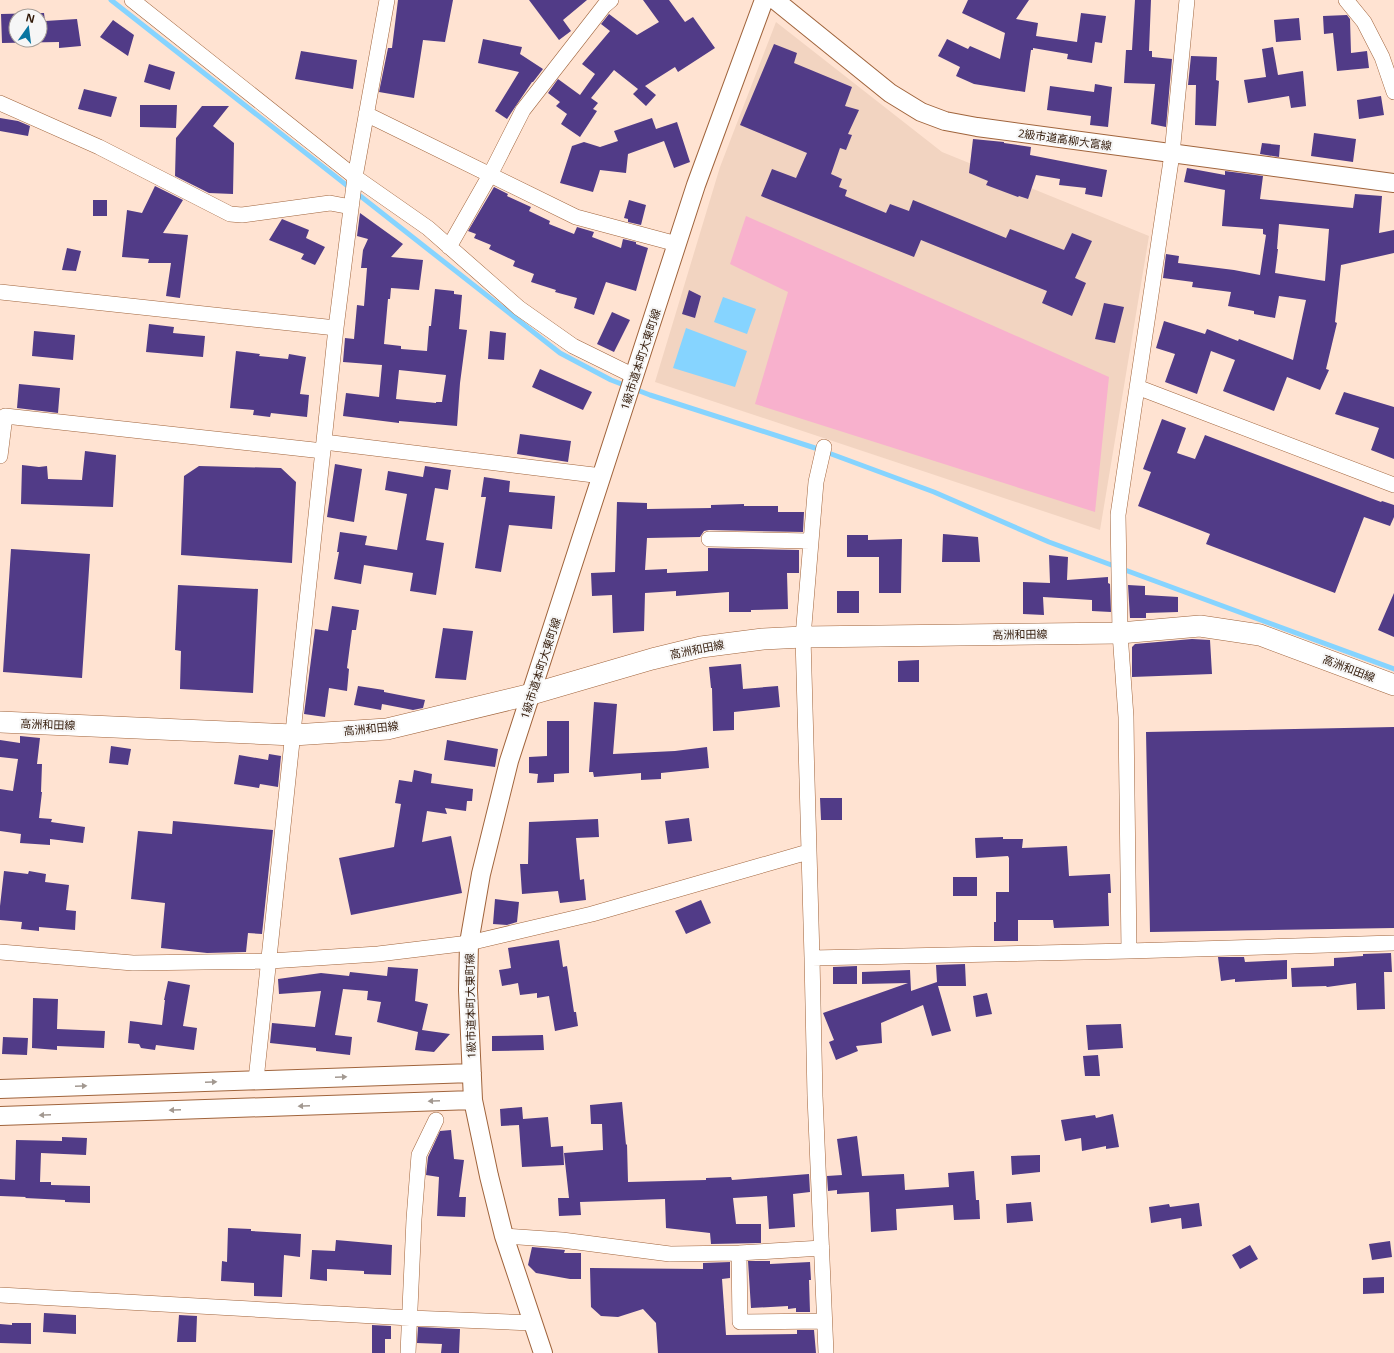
<svg xmlns="http://www.w3.org/2000/svg" width="1394" height="1353" viewBox="0 0 1394 1353" font-family="'Noto Sans','Noto Sans JP',sans-serif">
<rect width="100%" height="100%" fill="#ffe3d2"/>
<path fill="#f2d4c1" d="M776,22l166,130 207,84 -49,294 -445,-148 65,-215z"/>
<path fill="#f8b1cd" d="M746,216l363,161 -14,135 -340,-108 33,-112 -58,-28z"/>
<path fill="#86d4ff" d="M723,297l33,12 -9,25 -33,-12z
M686,328l61,23 -12,36 -62,-19z"/>
<g fill="none" stroke-linecap="round" stroke-linejoin="round">
<path stroke="#86d4ff" stroke-width="5" d="M111,0l449,353 51,27 39,15 165,53 119,44 115,50 345,127"/>
</g>
<path fill="#513b87" fill-rule="evenodd" d="M398,0h55l-8,42 -22,-2 -9,58 -35,-6 9,-44h4z
M529,0h58l-24,20 8,11 -12,9z
M643,0h26l16,22 8,-5 22,31 -37,24 -3,-5 -30,19 11,9 -10,11 -13,-12 5,-5 -24,-19 -23,28 7,5 -5,6 4,2 -17,26 -19,-13 6,-10 -11,-8 4,-4 -12,-9 10,-14 22,16 15,-21 -13,-10 28,-33 -9,-7 8,-10 28,21 22,-13z
M968,0h61l-13,19 22,4 -2,13 41,6 4,-29 25,3 -4,27 -7,-1 -3,21 -25,-4 1,-5 -35,-6v2h-2l-6,42 -51,-8 -18,-8 4,-9 -22,-11 9,-17 21,10 2,-3 30,13 5,-26 -43,-20z
M1135,0h16l-2,51h3v6l20,2 -6,68 -15,-3 4,-40 -31,-1 2,-33h6z
M44,13l1,8 32,-2 4,27 -22,2v-6l-57,1 -1,-29zM16,16h24v24h-24z
M1347,15l3,4 1,34 16,-2 2,17 -32,3 -4,-38 -9,1 -1,-18z
M1299,18l2,22 -25,2 -2,-22z
M113,20l21,15 -6,21 -28,-19z
M483,39l39,8 -2,7 23,15 -10,13h-1l-25,37 -12,-8 24,-39 -41,-9z
M774,44l23,9 -3,10 58,24 -7,19 14,4 -11,24 4,1 -6,15 -6,-2 -9,26 11,5 -3,8 8,3 -2,6 41,17 4,-9 19,7 4,-11 93,38 4,-9 54,21 8,-17 20,8 -17,37 11,5 -14,33 -30,-13 5,-12 -126,-51 -7,17 -153,-61 11,-27 24,9 11,-25 -67,-28z
M1273,47l5,28 25,-4 3,35 -15,2 -2,-12 -41,7 -4,-23 22,-3 -4,-28z
M301,51l56,9 -4,29 -58,-10z
M1191,56l26,1 -1,23 3,1 -3,45 -21,-1 1,-40h-8z
M149,64l26,8 -5,18 -26,-8z
M1095,84l17,3 -4,40 -18,-2 1,-9 -44,-6 3,-24 44,6z
M84,89l33,8 -6,20 -33,-8z
M1381,96l3,19 -25,4 -2,-19z
M140,105h37l-1,23 -36,-1z
M202,106h27l-16,20 21,17 -1,51 -24,-1 -34,-17 1,-38z
M0,118l18,3 12,5 -2,10 -28,-5z
M652,118l4,11 21,-7 13,40 -16,6 -10,-27 -36,13 -2,19 -26,-3 -7,22 -33,-9 12,-37 12,-4 16,5 18,-6 -4,-10z
M1314,133l42,6 -3,23 -42,-6z
M973,139l31,3v1l27,4 -1,8 77,15 -5,27 -17,-3 1,-6 -27,-3 1,-6 -24,-4 -8,24 -9,-3 -1,1 -32,-12 2,-4 -19,-8z
M1262,143l18,2 -1,12 -19,-3z
M1187,168l38,7v-4l38,5 -3,23 93,9 2,-14 27,2 -3,37 15,-3v23l-53,12 -6,57 2,1 -11,46 3,1 -9,20 -33,-13 -13,34 -51,-20 12,-31 -24,-9 -14,43 -32,-12 10,-28 -19,-6 8,-27 41,13 2,-5 31,12 1,-2 54,21 13,-60 -27,-4 -4,22 -21,-4v-3l-26,-5 3,-14 -39,-5 1,-5 -30,-4 3,-24 13,2 -1,7 56,7 26,5 6,-40 -3,-1v-5l-41,-3 3,-36 -41,-8zM1279,224l50,5 -4,52 -50,-8 3,-24h-1z
M155,186l28,14 -20,33 25,2 -8,63 -14,-2 5,-33h-23l1,-4 -27,-2 5,-47 15,3z
M494,187l14,7 -1,2 24,11 -2,4 21,10 -1,3 25,10 3,-7 17,5 -2,5 29,11 2,-9 13,3v2l12,4 -12,43 -30,-9 -12,33 -20,-7 3,-10 -22,-6 1,-2 -25,-8 3,-8 -21,-8 2,-5 -26,-12 2,-4 -17,-7 2,-4 -8,-3z
M93,200h14v16h-14z
M629,200l17,5 -5,20 -13,-3v-3l-4,-1z
M360,213l43,31 -12,13 32,3 -4,30 -28,-2 -1,11h-2l-4,45 17,2v3l26,2 2,-25h2l4,-37 19,2v3l8,1 -3,34 8,1 -7,53 -3,43 -58,-5v2l-56,-7 3,-23 33,4 3,-32 -39,-3 2,-24 9,1 3,-34 7,1 3,-38h-6l2,-18 5,-11 -11,-3zM399,370l47,5 -4,27h-6v1l-40,-4z
M282,219l27,11 -3,8 19,9 -10,18 -14,-6 3,-5 -35,-14z
M67,248l14,3 -5,20 -14,-1z
M689,290l12,6 -6,22 -13,-4z
M1104,303l20,4 -9,36 -20,-4z
M612,312l18,8 -16,32 -17,-8z
M149,324l25,3 -1,6 32,3 -2,21 -57,-5z
M34,331l41,4 -2,25 -41,-4z
M490,331l16,2 -2,27 -16,-1z
M236,351l24,3 -1,2 29,3 1,-5 17,3 -6,37 9,1 -2,22 -36,-4 -1,4 -17,-2 1,-5 -24,-2z
M540,369l52,23 -9,18 -51,-23z
M19,384l41,4 -2,25 -41,-5z
M1344,392l50,15v52l-23,-9 8,-22 -44,-14z
M1162,419l24,9 -9,25 18,6 10,-24 176,67 1,-1 12,4v12l-4,9 -26,-9 -29,76 -129,-49 4,-10 -72,-28 13,-34 -8,-3z
M520,434l51,7 -3,21 -51,-8z
M85,451l31,4 -3,52 -92,-3 1,-39 17,2 8,-1 1,13 34,1z
M335,464l27,5 -8,53 -27,-5z
M199,466l82,2 15,14 -4,81 -111,-8 3,-79z
M425,466l26,4 -3,20 -13,-2 -9,52 18,3 -8,52 -26,-4 3,-18 -49,-8 -3,19 -27,-5 5,-27h-2l3,-20 27,4 -2,9 32,5 10,-56 -22,-4 3,-19 35,6z
M484,477l26,4 -1,11 46,4 -3,33 -43,-4 -8,47 -26,-4 11,-71h-5z
M617,502l30,1v6l64,-1v-3l33,-1v2h34v6h26l-1,20 -94,-2 -5,1 -4,6 -53,1 -2,32 22,-1v4l41,-2v-23l91,2v23h-12l1,36 -37,1v2h-22v-20l-53,4v-5l-31,2 -1,38 -31,2 -1,-38 -20,1 -1,-23 24,-1z
M943,534l35,3 2,25h-38z
M847,535h21v5l34,-1 -1,54h-22v-36h-32z
M11,549l79,5 -8,124 -79,-6z
M1049,555l19,2 -1,23 41,-3v6l2,1 1,28 -19,-1v-11l-49,-3 1,18 -21,-1v-32l27,1z
M178,585l80,4 -5,104 -73,-4 1,-38 -6,-1z
M1128,585l17,1v9l33,2v15l-32,1v5h-16z
M837,591h22v22h-22z
M1394,593v44l-16,-7z
M332,606l27,4 -3,20h-4l-5,38 2,1 -2,22 -18,-3 -4,29 -21,-3 11,-85 13,2z
M443,628l30,3 -7,49 -31,-2z
M1192,639l18,1 2,34 -80,3v-30l3,-3z
M919,660v22h-21v-21z
M741,664l2,25 35,-3 2,21 -46,5v18l-21,1 -1,-43h-1l-2,-21z
M358,686l26,4v2l41,8 -2,8 -10,2 -31,-6 -1,6 -27,-5z
M594,702l23,2 -4,50 62,-3 32,-4 2,21 -48,5v6l-20,1v-7l-47,4 -1,-5h-4z
M547,721h22v52l-15,1v8l-17,1 1,-9 -9,-1v-16l18,-1z
M1394,727v201l-244,4 -4,-200z
M20,736l20,2 -3,26h5l-1,28h1l-3,26 13,1 -1,3 34,5 -2,16 -33,-4v6l-30,-2 1,-9 -21,-3v-42l13,2 5,-32 -18,-2v-17l20,3z
M447,740l51,9 -3,18 -51,-7z
M111,746l20,3 -3,16 -19,-2z
M269,754l12,2 -3,31 -18,-3 -1,4 -25,-4 5,-29 29,5z
M414,770l18,4 -1,9 42,6 -1,12h-5l-1,10 -21,-3 2,6 -20,-3 -5,31 29,-6 11,57 -111,22 -12,-57 55,-11 7,-43 -6,-1 4,-23 13,2z
M820,798h22v22h-21z
M689,818l3,23 -24,3 -3,-23z
M598,819l1,18 -23,1 4,42 4,-1 2,21 -26,3 -2,-12 -36,3 -2,-30h8l1,-42z
M173,821l100,9 -11,104 -14,-1 -2,19 -39,1 -46,-5 4,-45 -34,-4 7,-68 34,3z
M1003,837v2h20l-1,9 45,-2 2,30 41,-2 1,19h-3l1,33 -55,2 -1,-8h-35v21h-24v-19h2v-30h13v-34l-1,-2 -32,2 -1,-20z
M4,871l24,3 1,-3 17,3 -1,8 24,3 -3,25 10,1 -1,19 -36,-3v4l-18,-2 1,-7 -22,-2v-14z
M953,877h24v19h-24z
M495,899l24,3 -2,20 -10,3 -14,-1z
M701,900l10,23 -25,11 -11,-23z
M559,940l4,27 4,-1 7,46h2l2,14 -23,5 -6,-35 -12,2v-5l-17,2 -2,-12 -16,3 -3,-16 12,-2 -3,-20z
M1391,953l1,19h-8l1,37 -28,1 -1,-27 -29,4 -1,-1 -34,1 -1,-19 43,-2v-8l29,-2v-2z
M1218,957h26l1,5 42,-2v19l-52,3v-3l-14,2z
M965,964l1,22h-28l13,45 -19,5 -9,-31 -42,18 1,20 -26,3 2,5 -22,9 -7,-18 5,-2 -11,-27 85,-30 -46,1v-12l48,-2 1,21 26,-9 -1,-17z
M857,966v18h-24v-17z
M388,967l30,2 -3,32 13,3 -6,26 28,4 -16,18 -19,-2 3,-18 -41,-10 4,-20 -14,-2 1,-9 -25,-2 -8,46 17,2 -2,18 -34,-4v-3l-46,-5 2,-20 43,4 6,-36 -42,3 -1,-15 43,-6 28,3 1,-4 37,4z
M168,981l22,4 -7,41 14,2 -3,22 -38,-5 -1,5 -14,-2 -2,-4 -11,-1 2,-22 32,4 3,-25h-1z
M987,993l5,21 -16,3 -3,-21z
M33,998l25,1 -1,30 48,2 -1,17 -47,-2v4l-25,-2z
M1121,1024l2,24 -35,2 -2,-25z
M543,1035l1,15 -52,1v-15z
M3,1037l25,1 -1,17 -25,-1z
M1098,1055l2,21h-15l-2,-20z
M622,1102l4,43 1,-1 1,38 78,-2v-2l25,-1 1,3 77,-6 1,18 -17,2 2,33 -26,2 -2,-33 -34,2 3,26h25v19l-50,1 -1,-11 -44,-5 -1,-29 -85,3 1,13 -22,1 -1,-18h11l-5,-45 39,-3 -1,-26h-11l-1,-19z
M522,1107l1,12 25,-2 3,30 12,-1 1,19 -42,2 -3,-42 -18,1 -1,-17z
M1113,1114l6,33 -13,2v-3l-24,5 -1,-13 -16,3 -4,-21 34,-5 1,3z
M451,1130l3,29 10,1 -5,37h7l-1,20 -28,-1 2,-39 -13,-2 2,-18 12,-26z
M857,1136l5,40 42,-2 1,16 44,-3 -1,-14 26,-2 2,29h3l1,19 -26,1 -1,-15 -57,4 1,21 -26,2 -2,-40 -32,2v-4l-9,1 -1,-15 15,-1 -5,-36z
M62,1137l25,1 -1,17 -45,-2 -1,29h11v3l39,1v17l-25,-1v-2l-40,-2 1,-1 -26,-1v-17l15,1 1,-40 46,1z
M1040,1155v17l-28,3 -1,-19z
M1031,1202l2,19 -26,2 -1,-19z
M1199,1203l3,23 -20,3 -1,-11 -30,5 -2,-16 20,-3 1,3z
M228,1228l23,1v2l50,3 -1,23 -16,-2 -2,42 -28,-1v-13l-33,-2 1,-20 5,1z
M336,1240l56,5 -1,30 -27,-1v-3l-37,-2v12l-17,-2 2,-29 23,1z
M1390,1241l2,16 -20,3 -3,-16z
M1250,1245l8,14 -18,10 -8,-14z
M532,1247l33,3 -1,3h17v26h-11l-34,-6 -8,-8z
M748,1261h22v3l40,-2 1,18h-2l1,32h-14v-4l-8,1v-3l-37,2z
M730,1262v16l-8,1 4,56 71,-1v-4h17l2,23h-158l-2,-30 -13,-14 -25,8 -17,-1 -10,-9 -1,-39 113,1v-6z
M1384,1277v16l-21,1v-16z
M44,1313l32,2v19l-33,-2z
M179,1315l18,1 -1,26h-19z
M12,1323h19v21l-31,-1v-19l12,1z
M372,1325l19,1v13h-6v14h-13z
M418,1327l42,2 -1,24h-18l1,-9 -25,-1z"/>
<g fill="none" stroke-linecap="round" stroke-linejoin="round">
<defs>
<path id="minor" d="M132,0l223,177 73,51 91,80 54,38 61,30
M1346,0l18,22 18,35 12,35
M0,103l99,44 131,67 12,1 88,-12 21,4
M366,114l210,103 101,27
M449,247l41,-72 33,-65 81,-104 7,-6
M0,292l336,36
M1137,387l257,98
M324,442l278,34
M824,447l-8,35 -13,155 9,321 3,138 11,257
M0,456l5,-40 318,35
M709,539l101,2
M1129,951l-3,-234 -6,-84 -2,-118 54,-361 15,-154
M0,952l133,11 137,-2 108,-7 91,-11 123,-29 216,-62
M812,958l317,-7 265,-8
M256,1080l80,-752 19,-151 32,-177
M504,1236l58,4 108,14 69,-1 83,-5
M739,1253l1,69 84,-1
M0,1295l410,23 122,5
M408,1353l6,-134 5,-64 17,-35"/>
<path id="tertiary" d="M775,0l115,93 31,19 24,9 32,6 417,56
M0,1089l472,-16
M0,1116l473,-16
M543,1353l-39,-117 -15,-60 -16,-76 -5,-110 1,-47 12,-69 28,-113 187,-576 68,-185"/>
<path id="secondary" d="M0,722l293,13 94,-6 145,-35 120,-35 49,-12 62,-8 40,-2 317,-4 80,-7 60,9 134,50"/>
</defs>
<use href="#minor" stroke="#a0643c" stroke-width="16"/>
<use href="#tertiary" stroke="#a0643c" stroke-width="20"/>
<use href="#secondary" stroke="#a0643c" stroke-width="22"/>
<use href="#minor" stroke="#fff" stroke-width="15"/>
<use href="#tertiary" stroke="#fff" stroke-width="18"/>
<use href="#secondary" stroke="#fff" stroke-width="21"/>
</g>
<defs><path id="oneway-solid" d="M-6-.8H1V-3.2L6.5 0L1 3.2V.8H-6Z"/></defs>
<g fill="#a29890">
<use href="#oneway-solid" transform="translate(341 1077) rotate(-2)"/>
<use href="#oneway-solid" transform="translate(211 1082) rotate(-2)"/>
<use href="#oneway-solid" transform="translate(81 1086) rotate(-2)"/>
<use href="#oneway-solid" transform="translate(434 1101) rotate(178)"/>
<use href="#oneway-solid" transform="translate(304 1106) rotate(178)"/>
<use href="#oneway-solid" transform="translate(175 1110) rotate(178)"/>
<use href="#oneway-solid" transform="translate(45 1115) rotate(178)"/>
</g>
<g text-anchor="middle" dominant-baseline="central" stroke-width="4" stroke-linejoin="round" paint-order="stroke">
<g font-size="11" fill="#311908" stroke="#f6f6f6">
<text transform="translate(1065 139) rotate(8)">2級市道高柳大富線</text>
<text transform="translate(640 359) rotate(-72)">1級市道本町大東町線</text>
<text transform="translate(1020 634) rotate(-1)">高洲和田線</text>
<text transform="translate(697 649) rotate(-11)">高洲和田線</text>
<text transform="translate(540 668) rotate(-72)">1級市道本町大東町線</text>
<text transform="translate(1349 668) rotate(21)">高洲和田線</text>
<text transform="translate(48 724) rotate(2)">高洲和田線</text>
<text transform="translate(371 728) rotate(-6)">高洲和田線</text>
<text transform="translate(470 1006) rotate(-91)">1級市道本町大東町線</text>
</g>
</g>
<g transform="translate(28 28) rotate(14)"><circle r="19" fill="#f6f6f6" stroke="#a79e97"/>
<path d="M0-3L7 15L0 10L-7 15Z" fill="#0975a0"/>
<text y="-6" font-size="11" font-weight="bold" text-anchor="middle" fill="#311908">N</text>
</g>
</svg>
